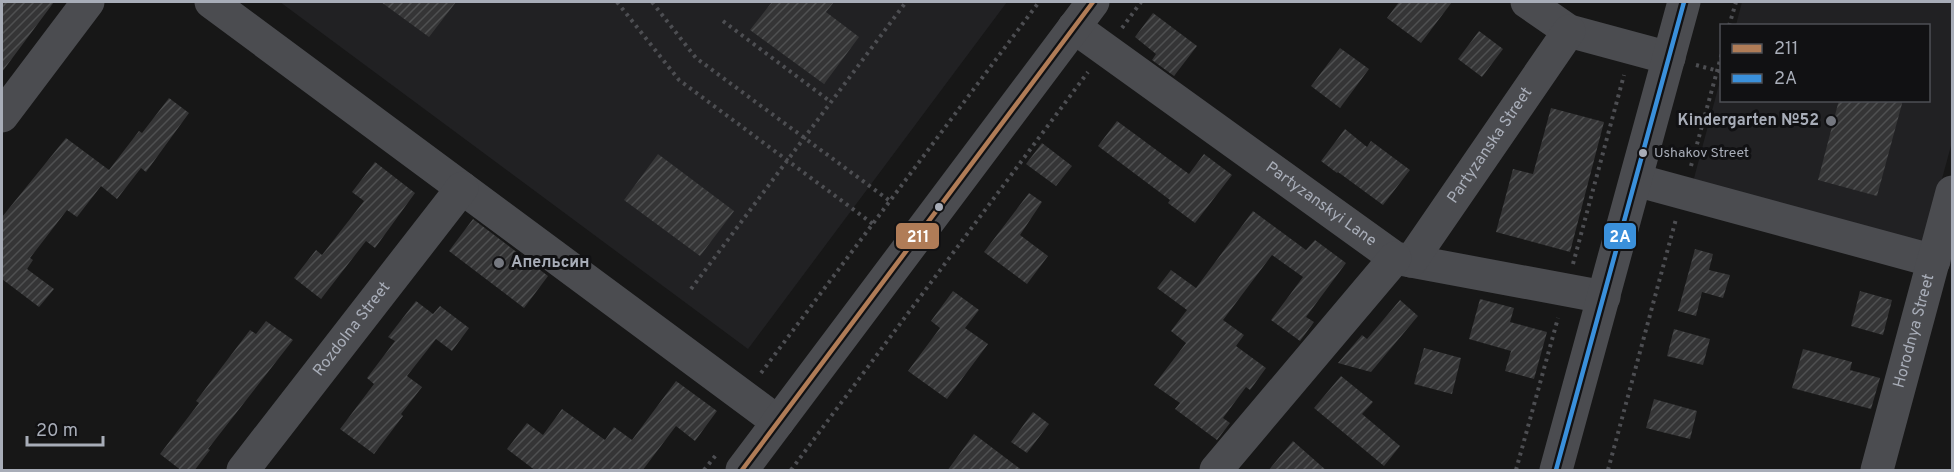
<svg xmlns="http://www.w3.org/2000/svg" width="1954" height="472" viewBox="0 0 1954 472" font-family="Overpass,sans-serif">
<defs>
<pattern id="building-hatch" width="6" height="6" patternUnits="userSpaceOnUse" patternTransform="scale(1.5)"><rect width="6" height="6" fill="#353536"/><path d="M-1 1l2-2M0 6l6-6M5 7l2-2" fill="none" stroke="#4f5051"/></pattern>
</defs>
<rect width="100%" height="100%" fill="#171717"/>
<path fill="#212123" d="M280,2h727l-259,347z
M1742,2h210v140l-28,103 -231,-63 28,-105 1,23h206v-74l-192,-1z"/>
<path fill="url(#building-hatch)" d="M2,2h52l-52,70z
M381,2h75l-27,35z
M772,2h62l-8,10 33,25 -35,47 -74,-54z
M1399,2h53l-31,41 -34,-25z
M1153,13l44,33 -23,30 -22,-16 4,-6 -21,-17z
M1479,31l24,18 -21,28 -24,-18z
M1340,48l29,21 -29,39 -29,-22z
M169,98l20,15 -43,59 -5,-4 -24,31 -16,-13 -24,31 -10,-7 -37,48 3,2 -6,9 27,20 -15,18 -37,-28v-62l64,-79 43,32 30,-39 3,2z
M1839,100h64l-26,96 -59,-16z
M1551,108l53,14 -34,130 -74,-20 17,-63 20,5z
M1117,121l72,53 15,-20 28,21 -37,48 -27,-20 2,-3 -72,-54z
M1345,129l22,18 4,-6 39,29 -27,35 -45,-33 -1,1 -16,-12z
M1042,143l30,23 -16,20 -30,-22z
M658,154l76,57 -34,45 -76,-56z
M375,162l40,31 -40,55 -9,-7 -45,58 -27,-21 22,-28 6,5 42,-54 -12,-9z
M1029,193l13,9 -22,33 28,21 -21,28 -43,-32z
M1253,211l53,39 9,-10 31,23 -40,54 8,5 -14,19 -29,-21 32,-43 -31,-22 -49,65 21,15 -8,11 30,22 -16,22 -4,-3 -23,31 7,5 -13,17 -42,-31 5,-6 -26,-18 32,-42 -15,-12 16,-21 -30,-22 14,-18 25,18z
M473,219l75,57 -24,32 -75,-57z
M1695,249l18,5 -4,16 21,5 -7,23 -21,-6 -6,24 -18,-5z
M953,291l26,19 -14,18 23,16 -41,55 -39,-28 32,-43 -9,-7z
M1860,291l32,9 -9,35 -32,-9z
M1480,299l34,9 -4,14 37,10 -13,47 -29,-8 6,-20 -42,-12z
M1400,300l18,16 -47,56 -33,-9 24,-28 5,4z
M416,301l17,13 7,-8 29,22 -17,23 -16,-12 -29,37 15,11 -21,27 2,2 -29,38 -34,-25 34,-45 -7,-6 28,-37 -7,-4z
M266,321l27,19 -85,109 2,1 -16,21h-12l-22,-17 39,-51 -3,-2 54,-71 6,4z
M1674,329l36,10 -7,26 -36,-9z
M1424,348l37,10 -9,36 -38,-10z
M1803,349l49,13 -2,8 30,8 -9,31 -79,-21z
M1341,376l32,26 -11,12 38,32 -16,20 -70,-58z
M676,381l41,30 -22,30 -19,-15 -34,45h-106l-29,-22 20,-26 16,12 19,-26 43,31 9,-13 18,13z
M1654,399l43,12 -7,28 -44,-11z
M1033,412l16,12 -22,29 -16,-11z
M974,434l49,37h-76z
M1293,441l34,30h-59z"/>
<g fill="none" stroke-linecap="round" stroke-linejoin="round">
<path stroke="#4d4e52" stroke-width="4" stroke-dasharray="3 4.5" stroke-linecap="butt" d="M617,2l62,78 194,144
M652,2l44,56 194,143
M723,21l108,81
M1729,26l7,-24
M1122,28l19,-26
M1696,65l26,7
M1691,166l31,-113
M1573,264l51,-189
M691,289l215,-287
M761,373l278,-371
M704,470l12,-15
M791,470l297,-398
M1516,470l42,-152
M1608,470l68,-251"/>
<g stroke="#4b4c50" stroke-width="33">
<path d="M211,2l567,420"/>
<path d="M1527,2l42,29 100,27"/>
<path id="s1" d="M1074,27l321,231 209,39"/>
<path d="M2,116l86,-114"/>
<path d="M1636,180l298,81"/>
<path id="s2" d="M1411,261l158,-230"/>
<path id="s3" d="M243,470l219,-282"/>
<path d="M742,470l351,-468"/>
<path d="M1216,470l179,-212"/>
<path d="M1556,470l128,-468"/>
<path id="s4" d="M1877,470l75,-278"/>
</g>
<defs>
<path id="bus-1" d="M742,470l351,-468"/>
<path id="bus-2" d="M1556,470l128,-468"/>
</defs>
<use href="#bus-1" stroke="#111113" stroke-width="9"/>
<use href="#bus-2" stroke="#111113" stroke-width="9"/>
<use href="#bus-1" stroke="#b07c57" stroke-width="4.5"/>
<use href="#bus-2" stroke="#3a90db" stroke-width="4.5"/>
</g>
<g fill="#757880" stroke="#111113" stroke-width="2">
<circle cx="1831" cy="121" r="6"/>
<circle cx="499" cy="263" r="6"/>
</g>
<g fill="#a8adb8" stroke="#111113" stroke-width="2">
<circle cx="1643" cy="153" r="5"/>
<circle cx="939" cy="207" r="5"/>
</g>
<g text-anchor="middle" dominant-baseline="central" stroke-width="6" stroke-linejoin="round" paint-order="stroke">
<g font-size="14" fill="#a8adb8" stroke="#111113" text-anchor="start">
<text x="1654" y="153">Ushakov Street</text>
</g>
<g font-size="16" font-weight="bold" fill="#a8adb8" stroke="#111113" text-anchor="end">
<text x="1819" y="121">Kindergarten №52</text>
<text x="511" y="263" text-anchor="start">Апельсин</text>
</g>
<g font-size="16" fill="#a8adb8" stroke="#111113">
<text stroke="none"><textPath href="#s2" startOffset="140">Partyzanska Street</textPath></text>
<text stroke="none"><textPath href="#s1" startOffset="304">Partyzanskyi Lane</textPath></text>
<text stroke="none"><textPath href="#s3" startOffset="178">Rozdolna Street</textPath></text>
<text stroke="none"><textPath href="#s4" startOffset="144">Horodnya Street</textPath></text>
</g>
</g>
<g stroke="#111113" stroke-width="2">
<rect x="895" y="222" width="45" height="28" rx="6" fill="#b07c57"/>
<rect x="1603" y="222" width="34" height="28" rx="6" fill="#3a90db"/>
</g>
<g font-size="16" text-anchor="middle" font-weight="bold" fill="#fff">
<text x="918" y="242">211</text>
<text x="1620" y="242">2А</text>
</g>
<rect width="1954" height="472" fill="none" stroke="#a8adb8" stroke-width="6"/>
<rect x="1720" y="24" width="210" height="78" fill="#111113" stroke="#4d4f55" stroke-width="1.5"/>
<rect x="1732" y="44" width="30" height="9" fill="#b07c57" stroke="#4d4f55" stroke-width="1.5"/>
<text x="1774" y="54" font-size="18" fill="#a8adb8">211</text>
<rect x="1732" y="74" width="30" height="9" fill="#3a90db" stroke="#4d4f55" stroke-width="1.5"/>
<text x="1774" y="84" font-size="18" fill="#a8adb8">2А</text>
<path d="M27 436v9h76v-9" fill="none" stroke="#a8adb8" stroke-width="3"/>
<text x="36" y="436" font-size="18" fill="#a8adb8" stroke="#111113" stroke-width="4.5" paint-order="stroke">20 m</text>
</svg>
